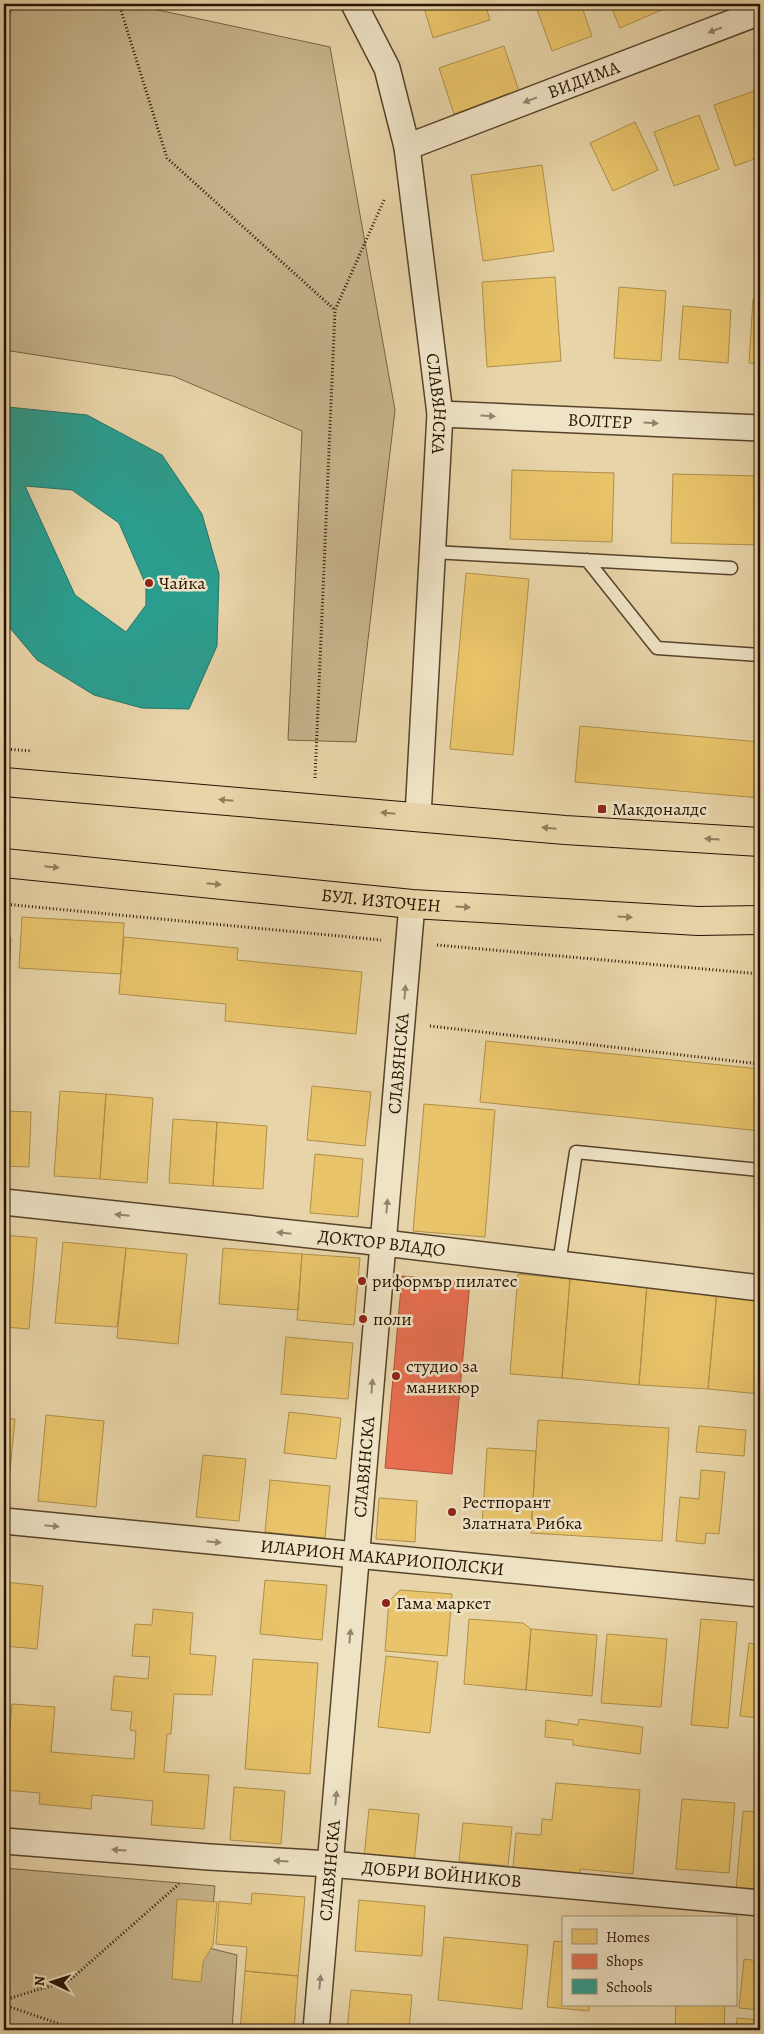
<svg xmlns="http://www.w3.org/2000/svg" width="764" height="2034" viewBox="0 0 764 2034" font-family="Alegreya,serif">
<rect width="100%" height="100%" fill="#e7d4a8"/>
<filter id="stains"><feTurbulence type="fractalNoise" baseFrequency=".004" numOctaves="4"/><feColorMatrix values="0 0 0 0 .2 0 0 0 0 .09 0 0 0 0 .02 0 0 0 .5 -.17"/></filter>
<radialGradient id="worn" r=".72"><stop offset=".6" stop-color="#630" stop-opacity="0"/><stop offset="1" stop-color="#630" stop-opacity=".3"/></radialGradient>
<path fill="#c6b38b" stroke="#766346" d="M14,4h116l200,43 65,363 -39,332 -68,-2 14,-309 -129,-55 -169,-26v-321z
M4,1868l211,18 -6,62 28,7 -5,75h-228z"/>
<path fill="#e9c46a" stroke="#af8f4a" d="M423,4h62l5,16 -57,18z
M535,4h46l11,32 -40,15z
M610,4h54l2,4 -46,20z
M504,46l15,45 -65,23 -15,-46z
M760,89v68l-25,9 -21,-61z
M699,115l20,54 -45,17 -20,-54z
M635,122l23,48 -45,21 -23,-48z
M542,165l12,86 -71,10 -12,-86z
M555,277l6,84 -74,6 -5,-85z
M619,287l47,4 -5,70 -47,-3z
M753,299h7v65l-11,-1z
M683,306l48,4 -3,53 -49,-4z
M512,470l102,3 -2,69 -102,-3z
M673,474l87,2v69l-89,-2z
M466,573l63,6 -16,176 -63,-6z
M580,726l180,16v56l-185,-16z
M22,917l102,6 -3,51 -102,-6z
M4,937l7,1 -3,48h-4z
M124,937l114,11 -1,12 125,12 -6,62 -131,-13 1,-17 -107,-10z
M486,1041l274,28v62l-280,-29z
M312,1086l59,6 -6,54 -58,-6z
M60,1091l46,3 -6,85 -46,-3z
M106,1094l47,4 -6,85 -47,-4z
M424,1104l71,6 -10,127 -72,-6z
M4,1111l27,1 -2,55 -25,-1z
M173,1119l44,3 -4,64 -44,-3z
M217,1122l50,4 -4,63 -50,-3z
M315,1154l48,5 -5,58 -48,-4z
M4,1235l33,3 -8,91 -25,-2z
M63,1242l63,6 -9,79 -62,-4z
M126,1248l61,6 -9,90 -61,-6z
M223,1248l79,6 -4,56 -79,-6z
M302,1254l58,4 -6,67 -57,-5z
M518,1274l52,5 -8,99 -52,-4z
M570,1279l77,5 -8,101 -77,-7z
M647,1284l70,7 -9,98 -69,-4z
M717,1291l43,4v99l-52,-5z
M286,1337l67,6 -5,56 -67,-5z
M289,1412l52,6 -5,41 -52,-6z
M46,1415l58,6 -8,86 -58,-6z
M4,1418l11,1 -6,62h-5z
M538,1420l131,8 -7,113 -131,-8z
M699,1426l47,4 -2,26 -48,-4z
M487,1448l49,3 -5,78 -49,-3z
M203,1455l43,4 -7,62 -43,-4z
M701,1470l24,2 -6,62 -13,-1 -1,11 -29,-3 4,-44 19,2z
M270,1480l60,6 -5,52 -60,-6z
M379,1498l38,3 -2,41 -39,-3z
M265,1580l62,5 -5,55 -62,-6z
M4,1582l39,4 -6,63 -33,-3z
M400,1590l52,4 -5,62 -62,-5 4,-50z
M153,1609l40,4 -3,41 26,2 -4,39 -38,-1 -3,40h-4l-3,38 45,3 -5,54 -53,-4 2,-24 -61,-6 -1,14 -52,-5 1,-11 -36,-3v-53l5,1 3,-34 43,3 -4,45 83,7 2,-28 -6,-1 2,-18 -21,-2 3,-34 34,3 2,-22 -18,-1 3,-32 17,1z
M469,1619l54,4 8,6 -5,61 -62,-6z
M701,1619l36,3 -9,106 -37,-3z
M531,1629l66,6 -5,61 -66,-6z
M607,1634l60,5 -6,68 -60,-4z
M749,1643l11,2v73l-20,-2z
M386,1656l52,6 -8,71 -52,-6z
M253,1659l65,4 -8,111 -65,-5z
M579,1719l64,8 -3,27 -67,-9v-5l-28,-3 1,-17 32,5z
M556,1783l84,7 -7,84 -53,-5v5l-67,-6 3,-35 25,2 1,-16 10,1z
M234,1787l51,4 -4,53 -51,-4z
M682,1799l53,4 -6,70 -53,-4z
M369,1809l50,5 -5,48 -50,-5z
M743,1811l17,1v80l-24,-2z
M463,1823l49,4 -4,39 -49,-5z
M252,1893l53,4 -7,79 -53,-5 2,-24 -31,-3 3,-43 32,3z
M177,1899l40,3 -4,43 -10,17 -2,20 -29,-3z
M359,1900l66,6 -3,50 -67,-5z
M444,1937l84,8 -6,64 -84,-9z
M554,1941l9,1v63h26v6l-42,-4z
M744,1959l16,2v49l-21,-2z
M245,1971l53,5 -4,54h-54z
M351,1990l61,5 -3,35h-62z
M676,2005h49l-1,25h-49z
M737,2018l23,2v10h-24z"/>
<path fill="#e76f51" stroke="#ad5339" d="M402,1276l68,6 -18,192 -67,-6z"/>
<path fill="#2a9d8f" stroke="#297464" fill-rule="evenodd" d="M8,407l79,8 75,40 40,59 17,60 -2,72 -28,63 -47,-1 -48,-13 -57,-35 -33,-39v-136zM25,486l47,4 47,33 27,62v20l-20,27 -51,-37z"/>
<g fill="none" stroke-linecap="round" stroke-linejoin="round">
<defs>
<path id="service" d="M433,552l298,16
M587,560l70,88 103,7
M559,1264l17,-112 184,18"/>
<g id="minor">
<path id="s1" d="M354,4l33,64 20,79 33,267 -22,402"/>
<path id="s2" d="M407,147l353,-135"/>
<path id="s3" d="M440,414l320,14"/>
<path id="s4" d="M4,1202l380,41 376,45"/>
<path id="s5" d="M4,1521l756,73"/>
<path id="s6" d="M4,1841l205,16 121,7 430,39"/>
<path id="s7" d="M316,2030l96,-1126"/>
</g>
<g id="primary">
<path d="M4,782l561,48 195,12"/>
<path id="s8" d="M4,863l408,41 286,17 62,-1"/>
</g>
</defs>
<use href="#service" stroke="#57432a" stroke-width="15"/>
<use href="#minor" stroke="#57432a" stroke-width="28"/>
<use href="#primary" stroke="#271300" stroke-width="30"/>
<path stroke="#271300" stroke-width="3" stroke-dasharray="1 2.5" stroke-linecap="butt" d="M119,4l48,154 168,152
M4,749l28,2
M315,778l20,-468 49,-110
M4,904l377,36
M437,945l323,29
M430,1026l330,38
M4,2000l66,-20 109,-96
M4,2005l56,19 6,6"/>
<use href="#service" stroke="#efe3c6" stroke-width="12"/>
<use href="#minor" stroke="#efe3c6" stroke-width="25"/>
<use href="#primary" stroke="#e7d4a8" stroke-width="28"/>
</g>
<defs><path id="oneway-solid" d="M-6-.8H1V-3.2L6.5 0L1 3.2V.8H-6Z" transform="scale(1.25)"/></defs>
<g fill="#95856d">
<use href="#oneway-solid" transform="translate(715 30) rotate(159)"/>
<use href="#oneway-solid" transform="translate(530 100) rotate(159)"/>
<use href="#oneway-solid" transform="translate(488 416) rotate(3)"/>
<use href="#oneway-solid" transform="translate(651 423) rotate(3)"/>
<use href="#oneway-solid" transform="translate(405 992) rotate(-85)"/>
<use href="#oneway-solid" transform="translate(387 1206) rotate(-85)"/>
<use href="#oneway-solid" transform="translate(122 1215) rotate(-174)"/>
<use href="#oneway-solid" transform="translate(284 1233) rotate(-174)"/>
<use href="#oneway-solid" transform="translate(372 1386) rotate(-85)"/>
<use href="#oneway-solid" transform="translate(52 1526) rotate(6)"/>
<use href="#oneway-solid" transform="translate(214 1542) rotate(6)"/>
<use href="#oneway-solid" transform="translate(350 1636) rotate(-85)"/>
<use href="#oneway-solid" transform="translate(336 1798) rotate(-85)"/>
<use href="#oneway-solid" transform="translate(119 1850) rotate(-176)"/>
<use href="#oneway-solid" transform="translate(281 1861) rotate(-177)"/>
<use href="#oneway-solid" transform="translate(320 1982) rotate(-85)"/>
</g>
<g fill="#917d5c">
<use href="#oneway-solid" transform="translate(226 800) rotate(-175)"/>
<use href="#oneway-solid" transform="translate(388 813) rotate(-175)"/>
<use href="#oneway-solid" transform="translate(549 828) rotate(-175)"/>
<use href="#oneway-solid" transform="translate(712 839) rotate(-176)"/>
<use href="#oneway-solid" transform="translate(52 867) rotate(6)"/>
<use href="#oneway-solid" transform="translate(214 884) rotate(6)"/>
<use href="#oneway-solid" transform="translate(463 907) rotate(3)"/>
<use href="#oneway-solid" transform="translate(625 917) rotate(3)"/>
</g>
<g fill="#8f2418" stroke="#efe3c6" stroke-width="2">
<circle cx="149" cy="583" r="5"/>
<rect x="597" y="804" width="10" height="10" rx="2.5"/>
<circle cx="362" cy="1281" r="5"/>
<circle cx="363" cy="1319" r="5"/>
<circle cx="396" cy="1376" r="5"/>
<circle cx="452" cy="1512" r="5"/>
<circle cx="386" cy="1603" r="5"/>
</g>
<g text-anchor="middle" dominant-baseline="central" stroke-width="5" stroke-linejoin="round" paint-order="stroke">
<g font-size="18" fill="#271300" stroke="#efe3c6">
<text stroke="none"><textPath href="#s2" startOffset="189">ВИДИМА</textPath></text>
<text stroke="none"><textPath href="#s1" startOffset="412">СЛАВЯНСКА</textPath></text>
<text stroke="none"><textPath href="#s3" startOffset="160">ВОЛТЕР</textPath></text>
<text stroke="none"><textPath href="#s8" startOffset="379">БУЛ. ИЗТОЧЕН</textPath></text>
<text stroke="none"><textPath href="#s7" startOffset="970">СЛАВЯНСКА</textPath></text>
<text stroke="none"><textPath href="#s4" startOffset="380">ДОКТОР ВЛАДО</textPath></text>
<text stroke="none"><textPath href="#s7" startOffset="565">СЛАВЯНСКА</textPath></text>
<text stroke="none"><textPath href="#s5" startOffset="380">ИЛАРИОН МАКАРИОПОЛСКИ</textPath></text>
<text stroke="none"><textPath href="#s7" startOffset="160">СЛАВЯНСКА</textPath></text>
<text stroke="none"><textPath href="#s6" startOffset="439">ДОБРИ ВОЙНИКОВ</textPath></text>
</g>
<g font-size="18" fill="#271300" stroke="#efe3c6" text-anchor="start">
<text x="159" y="583">Чайка</text>
<text x="612" y="809">Макдоналдс</text>
<text x="372" y="1281">риформър пилатес</text>
<text x="373" y="1319">поли</text>
<text x="406" y="1366">студио за<tspan x="406" dy="21">маникюр</tspan></text>
<text x="462" y="1502">Рестпорант<tspan x="462" dy="21">Златната Рибка</tspan></text>
<text x="396" y="1603">Гама маркет</text>
</g>
</g>
<rect width="764" height="2034" fill="none" stroke="#e7d4a8" stroke-width="20"/>
<rect x="5" y="5" width="754" height="2024" fill="none" stroke="#271300" stroke-width="2.5"/>
<rect x="10" y="10" width="744" height="2014" fill="none" stroke="#271300"/>
<rect x="562" y="1916" width="175" height="90" fill="#efe3c6" stroke="#9f9077"/>
<rect x="572" y="1929" width="25" height="15" fill="#e9c46a" stroke="#9f9077"/>
<text x="606" y="1942" font-size="15" fill="#271300">Homes</text>
<rect x="572" y="1954" width="25" height="15" fill="#e76f51" stroke="#9f9077"/>
<text x="606" y="1966" font-size="15" fill="#271300">Shops</text>
<rect x="572" y="1979" width="25" height="15" fill="#2a9d8f" stroke="#9f9077"/>
<text x="606" y="1992" font-size="15" fill="#271300">Schools</text>
<g transform="translate(52 1982) rotate(274)" stroke="#efe3c6" stroke-width="4" paint-order="stroke">
<path d="M0-4L9 19L0 12L-9 19Z" fill="#271300"/>
<text y="-8" font-size="14" font-weight="bold" text-anchor="middle" fill="#271300">N</text>
</g>
<rect width="100%" height="100%" filter="url(#stains)"/>
<rect width="100%" height="100%" fill="url(#worn)"/>
</svg>
